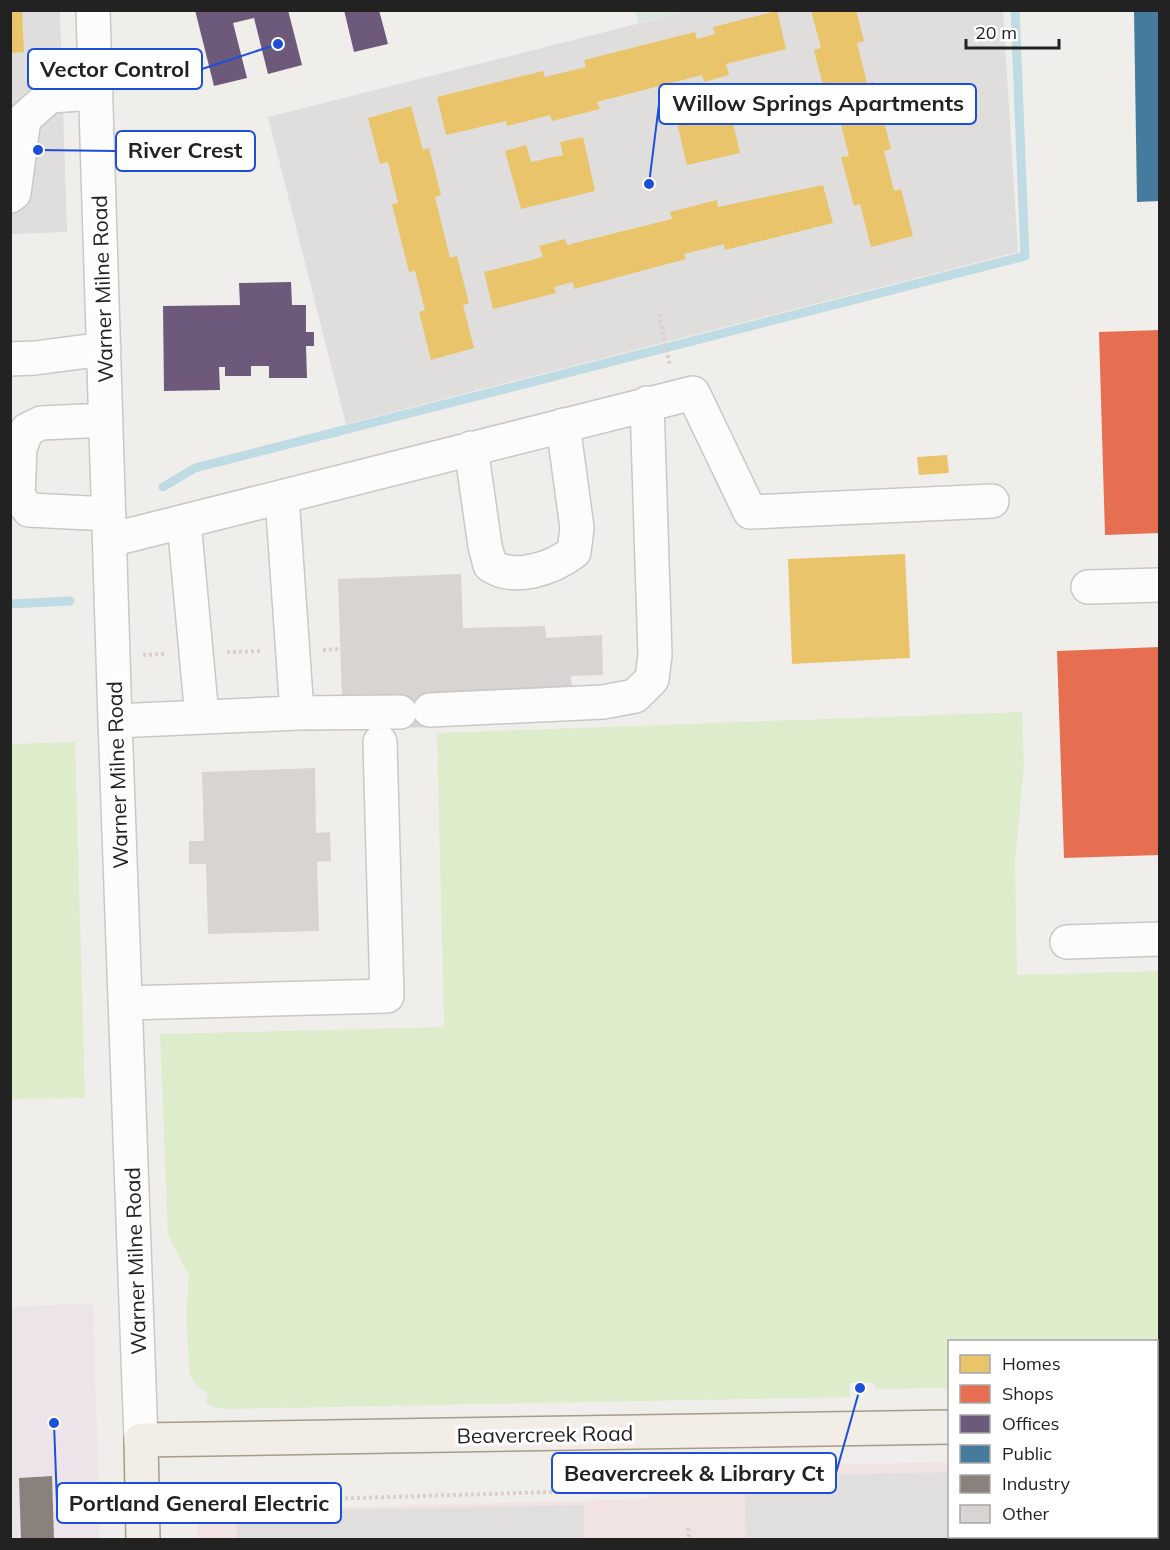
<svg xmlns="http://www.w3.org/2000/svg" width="1170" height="1550" viewBox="0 0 1170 1550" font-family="Mulish,sans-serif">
<rect width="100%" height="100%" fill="#f0eeeb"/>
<path fill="#dfdedc" d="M10,11h50l7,221 -56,2z
M688,11h315l15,241 -672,172 -78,-307z"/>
<path fill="#f1e3e1" d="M1156,1461h3v78l-961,1v-29l451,-12v-30l300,-7 1,74h206z"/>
<path fill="#ede4e9" d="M93,1303l7,236h-89l-1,-232z"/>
<path fill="#ddeccb" d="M1022,712l2,54 -9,94 2,115 142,-4v414h-2l-1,-43h-206l-1,46 -73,1 -2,-6h-25l1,14 -624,12 -12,-2 -9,-6 4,-7 -12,-8 -7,-10 -4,-58 3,-43 -21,-40 -8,-201 284,-7 -7,-294z
M75,742l10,356 -74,1v-355z"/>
<path fill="#d9e6de" d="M636,10h52v1l-50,12z"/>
<path fill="#e0dfde" d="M949,1472l1,64 44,1v2h-248l-2,-62z
M584,1505v34h-347l-1,-27z"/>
<path fill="#e9c46a" d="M10,10h12l2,42 -14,1z
M811,10h45l8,31 -7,2 10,40 7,-1 17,67 -7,2 10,40 7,-2 12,47 -42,11 -11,-43 -6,2 -13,-49 8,-1 -15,-59 -8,1 -12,-48 7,-2z
M777,11l9,38 -60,15 3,11 -25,7 -2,-7 -105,27 3,7 -48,12 -2,-6 -43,11 -1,-5 -60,14 -9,-38 106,-26 2,6 41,-10 -2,-7 111,-28 2,7 18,-5 -2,-7z
M411,106l12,44 6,-2 12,47 -6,2 15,61 7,-2 12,47 -6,2 11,43 -43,12 -12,-48 6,-2 -10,-39 -6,1 -17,-68 6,-1 -10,-41 -8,2 -12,-46z
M730,110l10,43 -53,12 -10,-42z
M583,137l12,54 -74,18 -16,-58 21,-6 5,17 32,-7 -3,-13z
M823,185l10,38 -108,27 -1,-6 -40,10 2,5 -112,30 -1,-7 -19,5 2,6 -63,16 -9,-37 59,-15 -4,-11 26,-7 2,6 105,-26 -2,-7 47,-12 1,7z
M947,455l2,18 -30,2 -2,-18z
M905,554l5,104 -118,6 -4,-105z"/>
<path fill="#e76f51" d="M1160,330v203l-55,2 -6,-203z
M1160,647v208l-96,3 -7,-207z"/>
<path fill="#6d597a" d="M195,10h93l14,55 -34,9 -14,-56 -21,5 14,55 -33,8z
M344,10h35l9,34 -34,8z
M291,282l1,23h14v27h8v14h-8l1,32h-38v-12h-18v10h-26v-9h-6l1,23 -56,1 -1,-85 77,-1 -1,-22z"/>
<path fill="#457b9d" d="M1134,10h26v191l-23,1z"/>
<path fill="#8a817c" d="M52,1476l2,64h-33l-2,-62z"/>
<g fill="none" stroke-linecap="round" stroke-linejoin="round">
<path stroke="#bfdbe3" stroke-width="9" d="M163,487l32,-19 830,-212 -10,-246
M10,604l60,-3"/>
</g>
<path fill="#d7d4d2" d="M461,574l2,54 82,-2 1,12 56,-3 1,40 -32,1 1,16 -142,6 2,29 -31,1 -59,-27 -4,-122z
M315,768l1,65 14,-1 1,29 -14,1 2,69 -111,3 -2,-70h-17v-23h15l-2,-69z"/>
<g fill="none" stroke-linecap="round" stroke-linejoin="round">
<defs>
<path id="minor" d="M93,10l22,711 26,719
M10,196l4,-3 10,-74 26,-23 46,-3
M10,359l25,-1 69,-9
M106,420l-65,3 -14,7 -7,18 -2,48 11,14 80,4
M471,448l14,98 5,19c24,17 63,3 84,-13l3,-24 -14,-103
M282,497l15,216
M184,522l18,195
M110,540l583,-147 57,119 242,-11
M1088,587l72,-2
M430,710l173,-8 32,-6 17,-17 3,-24 -8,-252
M115,721l182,-8 103,-1
M1067,942l93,-3
M125,1003l262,-7 -7,-254
M1072,1536v4"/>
<path id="major" d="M1156,1424h4
M143,1540l-2,-100 809,-13"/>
</defs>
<use href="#minor" stroke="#c9c8c7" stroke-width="36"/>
<use href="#major" stroke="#a79c86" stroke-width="36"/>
<path stroke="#dccecd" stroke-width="4" stroke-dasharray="3 3" stroke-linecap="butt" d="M659,314l11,52
M323,650l17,-1
M227,652l35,-1
M143,655l23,-1
M199,1487l21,13 8,2 355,-11
M688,1528l1,12
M1156,1532h4"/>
<use href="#minor" stroke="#fdfcfc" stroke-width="33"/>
<use href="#major" stroke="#f3ede7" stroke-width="33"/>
</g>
<g text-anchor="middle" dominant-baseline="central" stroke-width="6" stroke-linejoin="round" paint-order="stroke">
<g font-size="21" fill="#222" stroke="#fff">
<text transform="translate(102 289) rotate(-92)">Warner Milne Road</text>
<text transform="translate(117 775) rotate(-92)">Warner Milne Road</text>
<text transform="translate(135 1261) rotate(-92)">Warner Milne Road</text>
<text transform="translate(545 1434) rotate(-1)">Beavercreek Road</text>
</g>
</g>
<path fill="none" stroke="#1d4ed8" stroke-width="2" d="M278 44L202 69M649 184L659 104M38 150L116 151M860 1388L836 1473M54 1423L57 1503"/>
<g fill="#1d4ed8" stroke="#fff" stroke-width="2">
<circle cx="278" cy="44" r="6"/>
<circle cx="649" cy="184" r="6"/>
<circle cx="38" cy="150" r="6"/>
<circle cx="860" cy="1388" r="6"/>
<circle cx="54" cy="1423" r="6"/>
</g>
<g fill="#fff" stroke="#1d4ed8" stroke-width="2">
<rect x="28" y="49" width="174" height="40" rx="6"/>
<rect x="659" y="84" width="317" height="40" rx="6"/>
<rect x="116" y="131" width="139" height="40" rx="6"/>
<rect x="552" y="1453" width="284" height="40" rx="6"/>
<rect x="57" y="1483" width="284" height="40" rx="6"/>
</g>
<g font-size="22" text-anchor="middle" font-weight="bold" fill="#222">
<text x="115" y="77">Vector Control</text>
<text x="818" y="111">Willow Springs Apartments</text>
<text x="185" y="158">River Crest</text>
<text x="694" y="1481">Beavercreek &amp; Library Ct</text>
<text x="199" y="1511">Portland General Electric</text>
</g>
<rect width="1170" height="1550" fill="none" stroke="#222222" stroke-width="24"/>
<rect x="948" y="1340" width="210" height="198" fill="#ffffff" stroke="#a7a7a7" stroke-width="1.5"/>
<rect x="960" y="1355" width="30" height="18" fill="#e9c46a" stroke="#a7a7a7" stroke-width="1.5"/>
<text x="1002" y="1370" font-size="18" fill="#222222">Homes</text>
<rect x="960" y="1385" width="30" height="18" fill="#e76f51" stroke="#a7a7a7" stroke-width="1.5"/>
<text x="1002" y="1400" font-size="18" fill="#222222">Shops</text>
<rect x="960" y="1415" width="30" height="18" fill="#6d597a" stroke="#a7a7a7" stroke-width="1.5"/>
<text x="1002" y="1430" font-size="18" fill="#222222">Offices</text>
<rect x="960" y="1445" width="30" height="18" fill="#457b9d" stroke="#a7a7a7" stroke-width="1.5"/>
<text x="1002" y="1460" font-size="18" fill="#222222">Public</text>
<rect x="960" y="1475" width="30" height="18" fill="#8a817c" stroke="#a7a7a7" stroke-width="1.5"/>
<text x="1002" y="1490" font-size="18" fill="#222222">Industry</text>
<rect x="960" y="1505" width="30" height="18" fill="#d7d4d2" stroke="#a7a7a7" stroke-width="1.5"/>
<text x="1002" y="1520" font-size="18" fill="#222222">Other</text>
<path d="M966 39v9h93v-9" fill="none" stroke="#222222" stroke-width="3"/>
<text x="975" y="39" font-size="18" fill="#222222" stroke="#ffffff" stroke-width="4.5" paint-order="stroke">20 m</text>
</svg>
